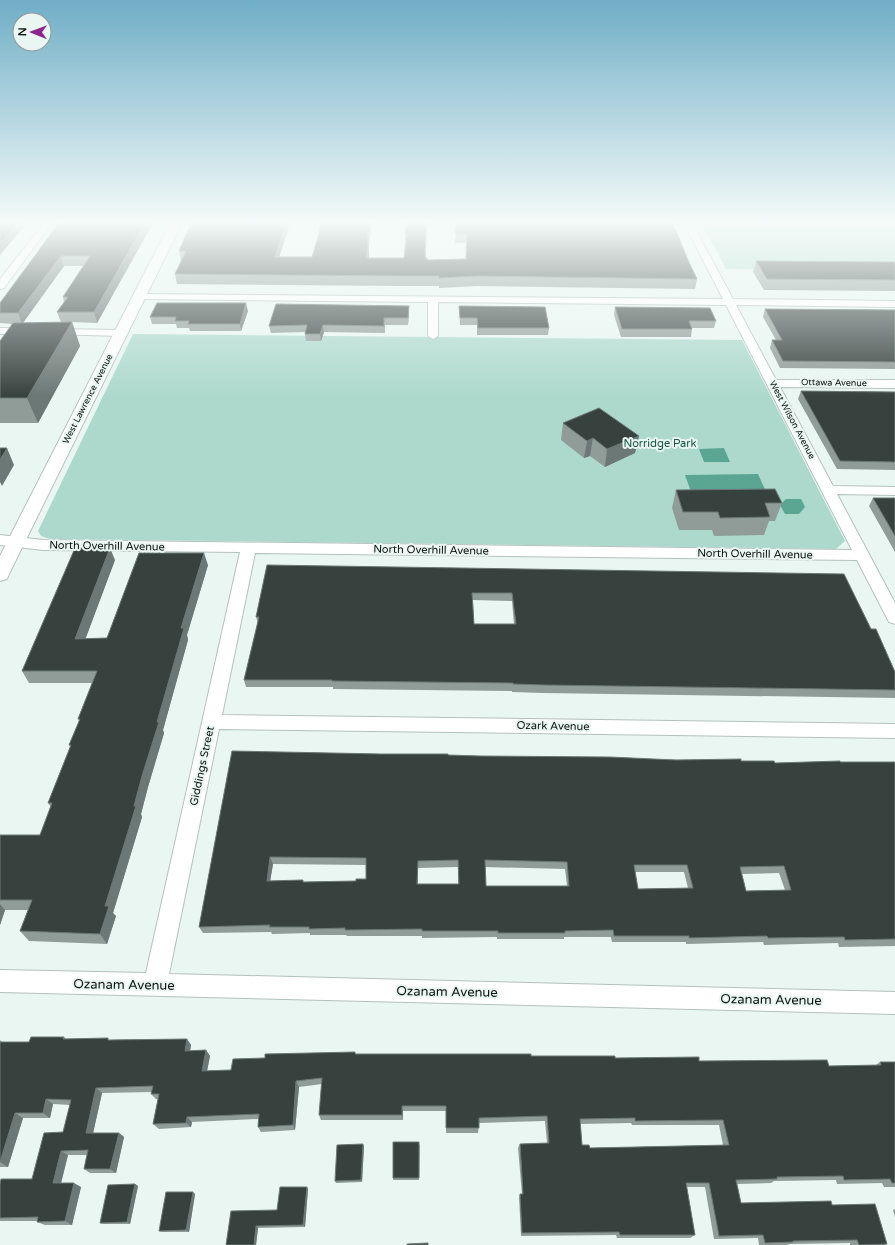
<svg xmlns="http://www.w3.org/2000/svg" width="895" height="1245" viewBox="0 0 895 1245" font-family="'Varela Round',sans-serif">
<rect width="100%" height="100%" fill="#e9f6f2"/>
<path fill="#add9cc" d="M701,223h194v48l-169,-2z
M133,334l609,6 103,201 -9,8 -786,-10 -9,-3 -3,-5z"/>
<path fill="#5ba593" d="M724,448l6,14h-26l-5,-13z
M758,474l10,22 -75,1 -8,-22z
M786,499h15l4,8 -6,7h-14l-5,-9z"/>
<g fill="none" stroke-linecap="round" stroke-linejoin="round">
<defs>
<path id="minor" d="M44,223h8l-48,65 -4,1v-10z
M684,223h8l41,76 162,2v6l-159,-2 40,75h119v8l-115,-1 53,99 62,1v8l-58,-1 58,109v21l-6,-2 -32,-62 -602,-7 -33,162 673,9v14l-676,-9 -50,245 726,18v22l-895,-22v-22l146,3 94,-421 -197,-2 -43,-5v-10l43,5 809,10 -126,-245 -288,-3v34l-5,3 -5,-3v-34l-288,-3 -5,-3 1,-2 587,5z
M0,328h28l5,3 -5,3h-28z
M53,329l69,1 5,3 -5,3 -73,-2 -1,-2z"/>
<path id="major" d="M170,223h12l-173,351 -2,5 -7,2v-25z"/>
</defs>
<use href="#minor" stroke="#b4c1bd" stroke-width="2"/>
<use href="#major" stroke="#b4c1bd" stroke-width="2"/>
<use href="#minor" fill="#fff" fill-rule="evenodd"/>
<use href="#major" fill="#fff" fill-rule="evenodd"/>
</g>
<path fill="#909c98" fill-rule="evenodd" d="M59,223h94l-56,100 -25,-1 8,24 -42,77h-38v-82l12,-17 -12,-1v-20zM64,266h19l-20,31 1,5 -7,10 4,10 -38,1z
M191,223h99l-11,34h33l57,-12v13h35l1,-15v-20h22l-2,35 2,2 39,-1 1,-16h-12l1,-20 232,37 9,19 -2,10 -218,-3 -38,2v-2h-37l-225,-2 -2,-10 6,-13 -2,-10z
M756,261l139,1v29l-131,-1 -11,-18z
M409,306l-1,19h-23v8l-61,-1 -3,9h-15l-1,-7v-2l-34,1 -2,-7z
M459,306l90,22 -1,7h-71v-10h-17z
M615,307l101,14 -2,7h-22v1l-1,8h-70l-7,-22z
M765,309l130,1v59l-115,-1 -10,-20 2,-8h4l-13,-23z
M248,311l-7,20h-51l-1,-3h-12l-1,-4h-24l-2,-7z
M801,391l94,1v78l-58,-1 -39,-70z
M563,423l76,13 -4,17 -30,14 -15,-11 -6,2 -23,-18z
M676,490l106,13 -7,18h-6l-5,14 -50,1 -2,-6h-33l-7,-22z
M873,498h22v54l-26,-46z
M115,560l-30,79 22,-1 101,-73 -21,70 1,5 -25,90 1,3 -16,54 -7,27 1,3 -29,96 3,3 -9,28 -78,-3 -9,-10 8,-21h-23l-5,15v-90h40l11,-28 -3,-4 22,-56 -1,-2 10,-24 -1,-2 14,-36h-63l-7,-12z
M267,565l604,64 24,43v26l-352,-5 -31,-1v-1l-179,-2v-2h-87l-2,-7 14,-57 -2,-6zM473,600l39,1 2,23h-40z
M232,751l149,3 360,7 34,2 120,-1v184l-56,1 -1,-4 -74,2 -1,-3 -77,2v-2h-74l-1,-5h-47v2h-67v-2l-75,1v-2h-75l-1,-1h-36v-2l-38,1 -1,-2 -68,1 -4,-6zM273,864l93,1v14l-10,2 -53,1v-2l-33,1zM458,867v17h-40v-16zM485,867l80,2 2,17h-81zM635,872h49l4,16 -50,1zM779,873l6,17 -39,1 -4,-17z
M64,1037l2,2 44,1 77,-1 4,6 -1,6 16,-1 4,6 -3,15 24,-1 34,-12 90,-6 1,2 259,4 214,8 47,-1 4,-3h15v125h-11l-2,-4 -45,1 -1,-4 -62,1 -3,2 -34,1 4,19 91,2 55,39 -2,1h-35v-2l-60,1 -3,1h-28l-1,-7 -44,1 -9,-52h-18l8,48 -5,3h-73l-1,-3 -95,1 -2,-39 1,-3h2l-4,-46 2,-4 27,-1 -2,-22 -66,2 -1,10h-32v-22h-43v9h-82l-2,-5 3,-31 -23,3 -4,43 -34,2 -3,-5v-8l-66,3 -1,5 -32,2 -6,-5 5,-25h-2l-5,-5 1,-2 -50,1 -9,40h26l5,4 -8,36h-26l-6,-4 3,-14h-19l-7,28 20,4 -9,38h-27l-8,-3 1,-1h-38v-37l32,-5 31,-47 7,-27 -17,-1 -3,14h-27l-15,49h-8v-127l2,2h27zM631,1123l1,2h87l4,20 -133,3 -8,-3 -2,-21z
M420,1144l-1,36h-26v-2z
M364,1146l-2,36 -26,1 -1,-2z
M135,1184l3,2 -8,38h-27l-3,-1z
M308,1189l-3,38 -47,1 -2,17h-30z
M195,1194l-6,38h-27l-3,-1z
M895,1209v8l-2,-7z"/>
<path fill="#6c7875" d="M18,223h9l-27,32v-12z
M145,223h8l-56,100 -3,-11z
M286,223h4l-14,44 -1,-10z
M370,223h2l-3,22v11l-3,12v-10z
M426,223h1l-2,45v-10z
M61,256l3,10 -42,58 -4,-11z
M246,303l2,8 -7,20 -1,-7z
M409,306v6l-1,13v-7z
M72,322l8,24 -42,77 -11,-25z
M323,325l1,7 -3,9 -1,-7z
M639,436l-4,17 -30,14 2,-18z
M593,438l-3,18 -6,2 3,-17z
M7,448l7,17 -12,21 -2,-4v-22z
M110,548l5,12 -34,91 -6,-12z
M204,553l4,12 -21,70 1,5 -25,90 1,3 -16,54 -7,27 1,3 -29,96 3,3 -9,28 -7,-10 5,-28 29,-100 47,-178z
M270,857l3,7 -4,24 -2,-7z
M0,904l5,6 -5,15z
M187,1039l4,6 -2,12 -4,-6z
M206,1050l4,6 -4,20 -4,-5z
M296,1081l3,6 -4,43 -2,-5z
M96,1088l6,5 -10,45 -6,-5z
M46,1099l7,5 -3,14 -7,-5z
M402,1106l1,5v9l-1,-5z
M15,1113l8,5 -15,49 -8,-5z
M187,1117l5,5 -1,5 -5,-4z
M119,1133l5,4 -8,36 -6,-4z
M363,1144l1,2 -2,36 -1,-2z
M61,1151l7,4 -8,32 -7,-4z
M74,1183l7,4 -9,38 -7,-4z
M135,1184l3,2 -8,38 -3,-2z
M307,1187l1,2 -3,38 -2,-2z
M193,1192l2,2 -6,38 -3,-2z
M256,1226l2,2 -2,17h-2z"/>
<path fill="#37423f" stroke="#6c7875" fill-rule="evenodd" d="M0,223h18l-18,20z
M59,223h86l-51,89h-37l11,-15h-5l27,-41h-29l-43,57h-18v-10z
M191,223h95l-11,34h37l7,-24 1,-10h50l-2,12v11l-2,12h38l3,-24h-2l2,-10h-2v-1h21l-1,35h2v2l39,-1 1,-25h-12l1,-11h217l15,37 9,19 -220,-3 -38,2v-2h-37l-227,-2 11,-23h-7z
M756,261l139,1v18l-128,-1z
M157,303h89l-6,21h-52l1,-3h-14l1,-4h-26z
M276,304l133,2 -1,12h-24v8l-61,-1 -3,9h-15l2,-9 -38,1z
M459,306l86,1 4,21h-71l-1,-10h-17z
M615,307l95,1 6,13h-27l3,8h-70z
M765,309l130,1v52l-112,-1 -11,-21h10z
M72,322l-45,76h-27v-57l13,-18z
M801,391l94,1v70l-55,-1z
M599,408l40,28 -32,13 -14,-11 -6,3 -24,-18z
M0,448h7l-7,12z
M775,489l7,14h-17l5,14 -50,1 -2,-6h-35l-7,-22z
M873,498h22v38z
M75,548h35l-35,91 32,-1 32,-85h65l-23,75h3l-27,94h2l-17,54 -8,30h2l-31,100h4l-9,28 -80,-3 12,-31h-32v-65h40l12,-32h-4l23,-58h-2l11,-26h-2l19,-48h-75z
M267,565l577,9 27,55h5l19,43v18l-351,-5 -31,-1v-1l-181,-2v-1h-88l15,-63h-3zM472,593h40l4,31h-42z
M232,751l149,3h67v1l32,1 130,1 66,3 65,-1v2h33l1,2 65,-2v1h55v177l-50,1 -1,-3 -76,1 -1,-2 -78,2v-2h-75l-1,-6 -48,1v2h-67v-2h-76v-2l-77,1v-2l-36,1v-2h-40l1,-2 -71,2zM270,857l96,1v21h-10v2l-53,1v-2l-36,1zM458,860l1,24h-42l1,-23zM485,860l82,2 2,24h-83zM634,865h53l6,23 -55,1zM784,866l7,24 -45,1 -6,-24z
M31,1037h33l-1,2 45,-1v2l79,-1 -2,12 21,-1 -4,21 29,-1 2,-11 32,-1v-4l90,-2v2h176v2h84v2l84,-1v4l128,-1 2,6 52,-1 -1,-3h15v121h-3l-2,-4 -46,1 -1,-4 -66,1v2l-41,1 5,23 90,-2 1,4 43,-1 12,40 -28,1 -2,-5 -64,1v1l-28,1 -2,-8 -44,1 -10,-53h-23l9,52h-75l-1,-3 -97,1 -2,-39h3l-3,-50 29,-1 -2,-27 -68,2v10h-33v-22h-44v9h-83l3,-37 -26,3 -3,44 -35,2 1,-13 -72,3 -1,6 -33,1 6,-30h-8l2,-8 -57,2 -10,45h33l-9,36h-26l4,-19 -27,1 -8,32h21l-9,38 -28,1 1,-5 -38,1v-34l1,-5h31l12,-46 19,-1 8,-32 -25,-1 -3,14h-28l-15,49v-120h29zM635,1118v3l88,-1 6,25 -139,3 -1,-3h-7l-2,-26z
M393,1142h26v36h-26z
M363,1144l-2,36 -26,1 2,-36z
M135,1184l-8,38 -27,1 8,-38z
M280,1187h27l-4,38 -47,1 -2,19h-28l5,-34 46,-1z
M166,1192h27l-7,38 -27,1z
M428,1243v2h-21v-1z"/>
<linearGradient id="sky" x2="0" y2="1"><stop stop-color="#6faec6"/><stop offset="0.56" stop-color="#f5fbf9"/><stop offset="1" stop-color="#f5fbf9" stop-opacity="0"/></linearGradient>
<rect width="895" height="397" fill="url(#sky)"/>
<g text-anchor="middle" dominant-baseline="central" stroke-width="4" stroke-linejoin="round" paint-order="stroke">
<g font-size="9" fill="#0e1311" stroke="#e9f6f2">
<text transform="translate(834 383) rotate(1)">Ottawa Avenue</text>
<text transform="translate(88 399) rotate(-63)">West Lawrence Avenue</text>
<text transform="translate(792 420) rotate(62)">West Wilson Avenue</text>
</g>
<g font-size="11" fill="#145346" stroke="#e9f6f2">
<text x="660" y="443">Norridge Park</text>
</g>
<g font-size="11" fill="#0e1311" stroke="#e9f6f2">
<text transform="translate(107 546) rotate(1)">North Overhill Avenue</text>
<text transform="translate(431 550) rotate(1)">North Overhill Avenue</text>
<text transform="translate(755 554) rotate(1)">North Overhill Avenue</text>
<text transform="translate(553 726) rotate(1)">Ozark Avenue</text>
<text transform="translate(202 766) rotate(-78)">Giddings Street</text>
</g>
<g font-size="13" fill="#0e1311" stroke="#e9f6f2">
<text transform="translate(124 985) rotate(1)">Ozanam Avenue</text>
<text transform="translate(447 992) rotate(1)">Ozanam Avenue</text>
<text transform="translate(771 1000) rotate(1)">Ozanam Avenue</text>
</g>
</g>
<g transform="translate(32 32) rotate(271)"><circle r="19" fill="#e9f6f2" stroke="#919b98"/>
<path d="M0-3L7 15L0 10L-7 15Z" fill="#8a268e"/>
<text y="-6" font-size="11" font-weight="bold" text-anchor="middle" fill="#0e1311">N</text>
</g>
</svg>
